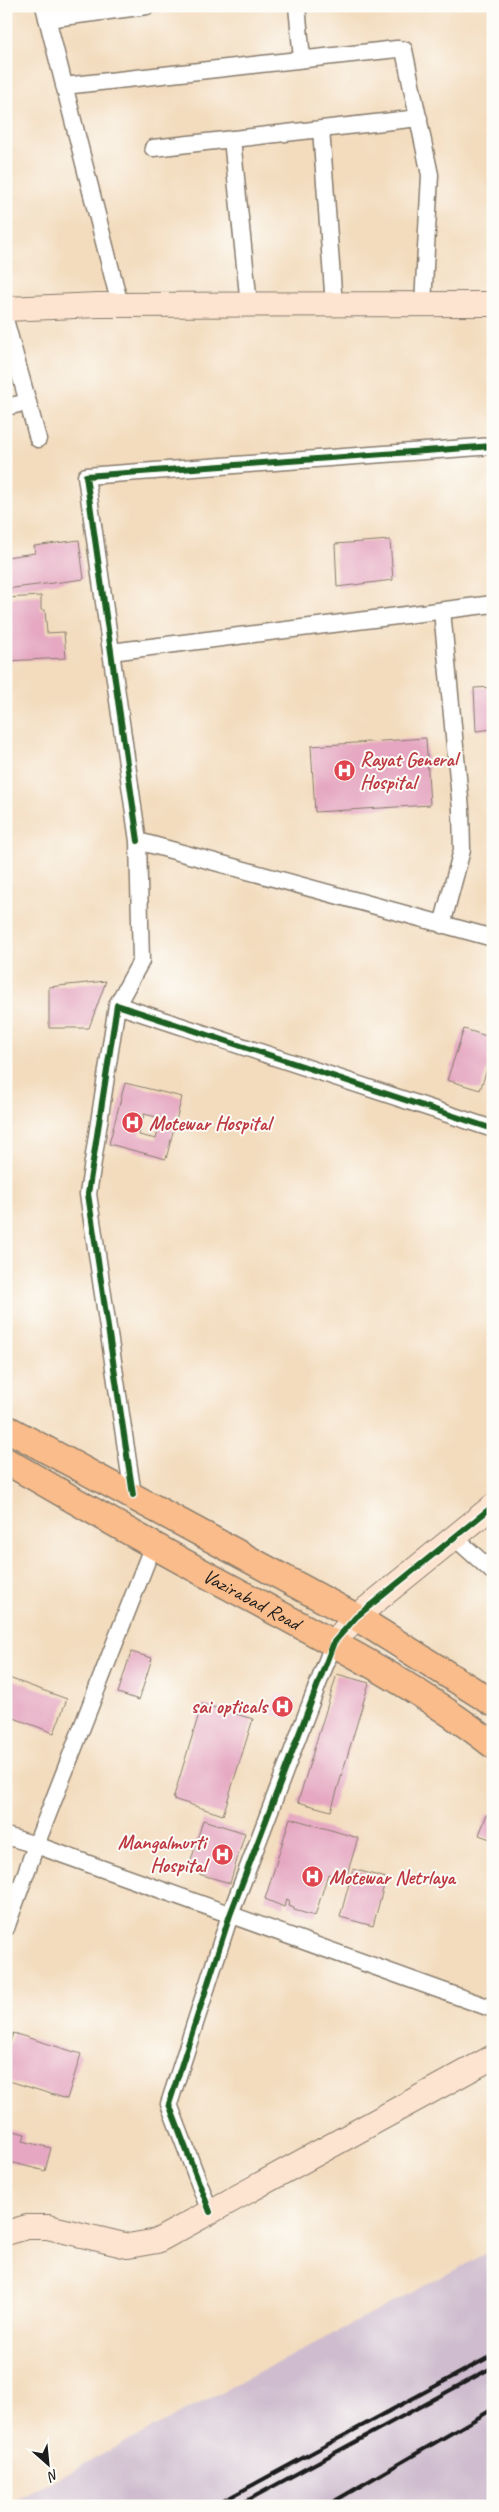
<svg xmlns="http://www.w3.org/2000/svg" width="499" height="2512" viewBox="0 0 499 2512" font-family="Caveat,sans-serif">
<rect width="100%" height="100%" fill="#fdfcf7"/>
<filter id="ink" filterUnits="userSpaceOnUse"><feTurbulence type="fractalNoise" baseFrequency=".02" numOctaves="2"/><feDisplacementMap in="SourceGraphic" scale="10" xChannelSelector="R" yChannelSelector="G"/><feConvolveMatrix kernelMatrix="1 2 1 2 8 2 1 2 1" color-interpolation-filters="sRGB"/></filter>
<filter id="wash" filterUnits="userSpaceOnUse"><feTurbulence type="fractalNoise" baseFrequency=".0096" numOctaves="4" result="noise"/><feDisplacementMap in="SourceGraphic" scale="20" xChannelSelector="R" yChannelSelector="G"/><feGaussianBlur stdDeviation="1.12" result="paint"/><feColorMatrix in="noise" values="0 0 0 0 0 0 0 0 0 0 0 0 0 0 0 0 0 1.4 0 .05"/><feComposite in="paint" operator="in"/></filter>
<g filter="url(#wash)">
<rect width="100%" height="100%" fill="#f3dcbe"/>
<path fill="#f2cfe1" d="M276,1694l20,5 -7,21 -20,-6z"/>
<path fill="#cfbdcf" d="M493,2250v256h-487v-1z"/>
<g id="blocks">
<path fill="#e5a7c1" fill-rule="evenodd" d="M79,540l5,39 -78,10v-32l29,-4 -1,-7z
M390,540l3,40 -56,7 -2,-43z
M41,596v14h4l2,23 17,-1 2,26 -60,3v-63z
M493,687v42l-17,2 -2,-43z
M426,738l4,67 -115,7 -4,-66z
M106,981l-17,47h-40v-41z
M464,1029l29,9v14l-13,38 -33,-10z
M125,1083l57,14 -16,62 -57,-15zM144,1114l17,4 -5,21 -17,-4z
M131,1652l21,6 -13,42 -21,-7z
M337,1674l32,9 -38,128 -33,-9z
M6,1677l61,22 -13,34 -48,-18z
M202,1704l51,15 -30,96 -50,-16z
M487,1814l6,2v24l-14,-5z
M290,1818l68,20 -12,40 -8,-2 2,-7 -6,-1 -2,7 -4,-1 -13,42 -21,-6v-2l-6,-2 1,-6 -3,-1 -2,8 -19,-8z
M203,1820l42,13 -15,50 -42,-12z
M353,1869l33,9 -13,48 -33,-9z
M13,2033l68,21 -14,45 -61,-19v-25z
M6,2129l19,5 -2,7 28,7 -6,23 -39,-10z"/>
</g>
</g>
<g filter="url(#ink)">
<use href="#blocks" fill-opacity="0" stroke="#887c6d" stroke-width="1"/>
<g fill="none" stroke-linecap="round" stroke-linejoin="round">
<defs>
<path id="street" d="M44,6l76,299
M297,6l5,53
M47,19l100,-13
M64,86l333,-37 7,1 26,125 -7,129
M321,129l13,176
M232,139l17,166
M153,148l266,-30
M6,323l32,116
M6,407l22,-5
M442,611l19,198 1,41 -20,75
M111,652l382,-48
M138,841l-52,-365 407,-30
M117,1005l24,-44 -3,-120 355,97
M133,1495l-45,-301 29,-189 376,124
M454,1537l39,35
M6,1836l30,9 117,-300
M6,1928l30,-83 457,164
M210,2212l-41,-108 61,-189 104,-273"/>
<path id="secondary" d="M6,309l92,-4 395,-1
M334,1642l22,-25 137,-111
M6,2233l21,-6h21l80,19 29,-5 336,-184"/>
<g id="primary">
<path d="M6,1428l350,189 137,86"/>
<path id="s1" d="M6,1461c77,44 153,89 231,130 88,48 177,92 256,154"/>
</g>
</defs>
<use href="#street" stroke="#887c6d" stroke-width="19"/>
<use href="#secondary" stroke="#887c6d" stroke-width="26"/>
<use href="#primary" stroke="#887c6d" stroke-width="29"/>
<use href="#street" stroke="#fff" stroke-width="16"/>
<use href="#secondary" stroke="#fde4d0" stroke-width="24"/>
<use href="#primary" stroke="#f9bc8a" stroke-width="26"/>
<path stroke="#1c1c1c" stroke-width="4" d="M214,2506l279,-151
M237,2506l256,-139
M326,2506l167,-97"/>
<defs>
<path id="cycleway" d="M138,841l-52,-365 407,-30
M133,1495l-45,-301 29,-189 376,124
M210,2212l-41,-108 61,-189 104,-273 22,-25 137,-111"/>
</defs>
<use href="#cycleway" stroke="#fdfcf7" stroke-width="9"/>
<use href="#cycleway" stroke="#1b5e20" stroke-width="6"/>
</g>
</g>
<defs>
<symbol id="hospital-disc" viewBox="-11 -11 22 22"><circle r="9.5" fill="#e0444e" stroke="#fdfcf7"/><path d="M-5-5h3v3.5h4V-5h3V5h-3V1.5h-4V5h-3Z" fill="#fff"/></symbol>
</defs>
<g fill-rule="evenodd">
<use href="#hospital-disc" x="332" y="758" width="25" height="25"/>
<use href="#hospital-disc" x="120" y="1110" width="25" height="25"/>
<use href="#hospital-disc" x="270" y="1694" width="25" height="25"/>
<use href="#hospital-disc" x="210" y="1842" width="25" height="25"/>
<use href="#hospital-disc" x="300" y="1864" width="25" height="25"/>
</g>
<g text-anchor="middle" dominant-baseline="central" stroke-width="4" stroke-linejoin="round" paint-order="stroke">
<g font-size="20" font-weight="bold" fill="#be3a42" stroke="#fdfcf7" text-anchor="start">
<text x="360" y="759">Rayat General<tspan x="360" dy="23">Hospital</tspan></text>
<text x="149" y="1123">Motewar Hospital</text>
<text x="267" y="1706" text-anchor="end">sai opticals</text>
<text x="206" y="1842" text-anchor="end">Mangalmurti<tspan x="206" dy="23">Hospital</tspan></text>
<text x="329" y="1877">Motewar Netrlaya</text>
</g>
<g font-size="20" fill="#1c1c1c" stroke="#fdfcf7">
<text stroke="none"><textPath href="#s1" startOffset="282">Vazirabad Road</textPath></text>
</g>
</g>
<rect width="499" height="2512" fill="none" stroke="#fdfcf7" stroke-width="25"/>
<g transform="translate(48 2464) rotate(153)" stroke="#fdfcf7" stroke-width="4" paint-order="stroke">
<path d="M0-4L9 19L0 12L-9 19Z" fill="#1c1c1c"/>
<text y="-8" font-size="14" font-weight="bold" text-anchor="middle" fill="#1c1c1c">N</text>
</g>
</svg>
